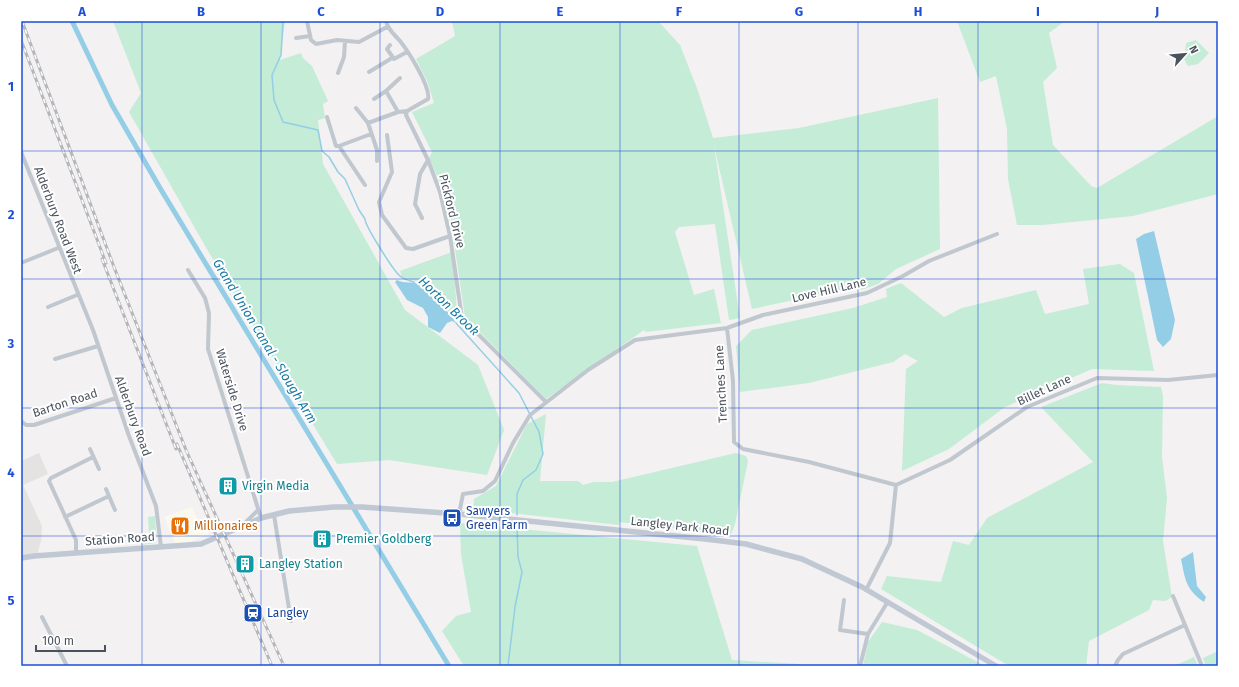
<svg xmlns="http://www.w3.org/2000/svg" width="1239" height="687" viewBox="0 0 1239 687" font-family="'Fira Sans',sans-serif">
<rect width="100%" height="100%" fill="#f3f1f1"/>
<path fill="#fbf8ed" d="M192,507l10,22 4,-2 3,7 -22,9h-12l-11,-26z"/>
<path fill="#e4e3e2" d="M39,453l9,21 -25,11 19,41 -1,15 -3,10 1,2 -18,3v-95z"/>
<path fill="#c4ecd7" d="M113,21h172l-5,39 21,-7 2,5 9,8 16,35 -5,3 2,14 -7,2 5,44 82,146 73,55 26,65 -17,45 -98,-15 -52,4 -129,-213 -79,-139 12,-19z
M452,21h206l22,24 18,46 15,47 86,-10 139,-30 2,151 -44,20 -18,15 -14,5 -28,2 -84,18 -38,-163 26,172 -11,2 -14,-96 -36,3 -4,5 19,63 20,-6 7,34 -75,9 -2,-2 -98,69 -81,-82 -17,-116 -19,-43 3,-6 -20,-40 22,-9 -6,-20 -12,-24 39,-23z
M957,21h108l-16,12 8,35 -14,14 10,63 38,41 6,2 121,-72v78l-85,22 -91,9h-25l-9,-46 -1,-50 -11,-53 -16,6z
M1196,40l13,13 -11,11 -10,2 -4,-7 2,-16z
M452,252l4,45 1,23 -38,-38 -17,-5 -2,-6z
M1120,264l14,9 20,98 -62,-2 -87,38 -56,42 -47,22 4,-102 12,-8 -13,-7 -12,8 -84,21 -69,9 -4,-46 16,-16 101,-22 34,-11 -1,-8 15,-6 43,34 18,-9 74,-18 9,24 44,-10 -6,-35z
M1102,383l14,2 45,2 2,9 -1,61 5,41 -4,43 9,56 -7,4 -12,-1 -4,10 -60,31 -3,25h-77l-128,-77 6,-13 54,6 12,-41 16,4 18,-27 106,-56 -52,-55z
M546,414l-6,67h38l5,4 11,-3h18l124,-29 10,3 2,5 -13,63 -4,10 -112,-12v3l-146,-16 1,-10 22,-13 31,-62z
M155,516l1,14 -7,4 -1,-17z
M460,523l237,23 35,114 67,4v2h-335l-22,-35 14,-15 15,-4 -10,-58z
M157,532l-2,11 -13,2 1,-5z
M882,622l35,8 68,36h-122l5,-24z
M1218,651v15h-12l-3,-8z
M1194,657l4,9h-24z"/>
<path fill="#94cee6" d="M1154,231l21,89 -4,19 -8,8 -6,-7 -21,-101 8,-5z
M397,280c8,4 15,1 22,4l32,31 5,8 -4,-2 -5,2 -7,10 -12,-6v-10l-5,-9 -16,-8 -12,-18z
M1193,552l4,34 9,11 -2,5c-18,-12 -19,-23 -23,-43z"/>
<g fill="none" stroke-linecap="round" stroke-linejoin="round">
<path stroke="#94cee6" stroke-width="1.5" d="M283,21l-2,34 -9,20 2,25 9,22 35,8 4,21 7,6 9,15 7,7 14,31 6,9c0,7 26,47 32,54 5,6 10,7 17,9v2
M456,323l63,70 20,39 4,22 -7,16 -13,10 -6,14v21
M508,666l7,-59 7,-35 -4,-15 -1,-31"/>
<path stroke="#94cee6" stroke-width="5" d="M72,21l40,84 48,83 289,478"/>
<path stroke="#c0c7ce" stroke-width="4" d="M307,21l4,19 5,4 21,-4 22,2 28,-15
M386,21c2,9 8,13 14,20 8,10 31,46 28,58l-21,12
M296,38l14,-2
M390,45l-3,4 7,10 13,-7
M369,72l23,-14
M338,73l6,-16 1,-16
M386,91l14,-13
M374,99l12,-8 12,21
M356,108l12,15 30,-11 9,-1
M407,111l-1,4 22,45 12,32 10,44 12,82 84,84
M327,117l9,29h3l26,39
M368,123l9,27v11
M387,135l5,37 -13,30 3,13 24,33 7,1 37,-13
M339,146l32,-12
M21,152l72,178 36,106 27,70 5,41
M422,218l-7,-14 5,-30 8,-14
M21,263l37,-15
M188,270l17,28 4,15 -1,36 53,169
M48,307l29,-12
M727,328l6,53 1,61 9,7 66,13 87,23
M55,359l43,-13
M21,421l5,4h8l82,-27
M90,449l9,20
M896,485l54,-25 77,-53 70,-29 71,2 50,-5
M106,489l9,21
M459,514l4,-20 20,-3 12,-10 18,-38 17,-28 58,-45 47,-30 92,-12 36,-13 104,-22 36,-17 26,-15 68,-27
M274,515l17,106
M65,517l44,-21
M243,525l15,-15
M76,553v-13l-27,-59 2,-3 42,-21
M866,590l24,-47 6,-58
M1173,596l29,70
M844,600l-4,30 28,4
M42,617l25,49
M860,666l8,-32 19,-31
M1115,666l3,-6 5,-6 62,-29"/>
<path stroke="#c0c8d3" stroke-width="5.5" d="M21,558l13,-2 167,-12 60,-26 28,-7 45,-4h28l97,7 246,25 41,5 56,15 60,28 134,79"/>
<defs>
<path id="rail" d="M22,21l92,246 72,183 98,216
M21,40l85,223
M102,259l74,190
M177,444l95,222"/>
</defs>
<use href="#rail" stroke="#b4b6bb" stroke-width="3"/>
<use href="#rail" stroke="#fff" stroke-width="1.5" stroke-dasharray="4.5" stroke-linecap="butt"/>
</g>
<path fill="none" stroke="#1d4ed8" stroke-width="1" stroke-opacity="0.55" d="M142,21v645M261,21v645M380,21v645M500,21v645M620,21v645M739,21v645M858,21v645M978,21v645M1098,21v645M21,151h1197M21,279h1197M21,408h1197M21,536h1197"/>
<defs>
<symbol id="building-square" viewBox="-11 -11 22 22"><rect x="-9" y="-9" width="18" height="18" rx="4" fill="#0f9aa8" stroke="#fff"/><path d="M-4-6H4V6H1V3H-1V6H-4ZM-2.5-4.3h1.7v1.8h-1.7ZM.8-4.3h1.7v1.8H.8ZM-2.5-1h1.7V.8h-1.7ZM.8-1h1.7V.8H.8Z" fill="#fff"/></symbol>
<symbol id="bus-square" viewBox="-11 -11 22 22"><rect x="-9" y="-9" width="18" height="18" rx="4" fill="#1a4fb4" stroke="#fff"/><path d="M-5-6H5V4H4V6H2V4H-2V6H-4V4H-5ZM-3.5-4V0h7V-4ZM-3.5 1.2v1.5H-2V1.2ZM2 1.2v1.5H3.5V1.2Z" fill="#fff"/></symbol>
<symbol id="restaurant-square" viewBox="-11 -11 22 22"><rect x="-9" y="-9" width="18" height="18" rx="4" fill="#e8710a" stroke="#fff"/><path d="M-5-6h1v4h1v-4h1v4h1v-4h1v5L-1.5 .5V6h-2V.5L-5-1ZM5-6V6H3V1.5H1.5Q1.5-4 5-6Z" fill="#fff"/></symbol>
<symbol id="station-square" viewBox="-11 -11 22 22"><rect x="-9" y="-9" width="18" height="18" rx="4" fill="#1a4fb4" stroke="#fff"/><path d="M-3-6H3Q5-6 5-4V2Q5 4 3 4L4.5 6H3L1.5 4h-3L-3 6H-4.5L-3 4Q-5 4-5 2V-4Q-5-6-3-6ZM-3.5-4v3h7v-3ZM-3.5 1v1.5H-2V1ZM2 1v1.5H3.5V1Z" fill="#fff"/></symbol>
</defs>
<g fill-rule="evenodd">
<use href="#building-square" x="217" y="475" width="22" height="22"/>
<use href="#bus-square" x="441" y="507" width="22" height="22"/>
<use href="#restaurant-square" x="169" y="515" width="22" height="22"/>
<use href="#building-square" x="311" y="528" width="22" height="22"/>
<use href="#building-square" x="234" y="553" width="22" height="22"/>
<use href="#station-square" x="242" y="602" width="22" height="22"/>
</g>
<g text-anchor="middle" dominant-baseline="central" stroke-width="4" stroke-linejoin="round" paint-order="stroke">
<g font-size="12" fill="#4a535d" stroke="#fff">
<text transform="translate(452 211) rotate(76)">Pickford Drive</text>
<text transform="translate(58 220) rotate(69)">Alderbury Road West</text>
<text transform="translate(829 290) rotate(-13)">Love Hill Lane</text>
<text transform="translate(721 384) rotate(-93)">Trenches Lane</text>
<text transform="translate(232 390) rotate(73)">Waterside Drive</text>
<text transform="translate(1044 390) rotate(-25)">Billet Lane</text>
<text transform="translate(65 403) rotate(-18)">Barton Road</text>
<text transform="translate(133 416) rotate(70)">Alderbury Road</text>
<text transform="translate(680 526) rotate(6)">Langley Park Road</text>
<text transform="translate(120 539) rotate(-4)">Station Road</text>
</g>
<g font-size="12" fill="#0d838f" stroke="#fff" text-anchor="start">
<text x="242" y="486">Virgin Media</text>
<text x="336" y="539">Premier Goldberg</text>
<text x="259" y="564">Langley Station</text>
</g>
<g font-size="12" fill="#164399" stroke="#fff" text-anchor="start">
<text x="466" y="511">Sawyers<tspan x="466" dy="14">Green Farm</tspan></text>
<text x="267" y="613">Langley</text>
</g>
<g font-size="12" fill="#c56008" stroke="#fff" text-anchor="start">
<text x="194" y="526">Millionaires</text>
</g>
<g font-size="13" font-style="italic" fill="#1879a3" stroke="#fff">
<text transform="translate(449 306) rotate(44)">Horton Brook</text>
<text transform="translate(265 341) rotate(59)">Grand Union Canal - Slough Arm</text>
</g>
</g>
<rect width="1239" height="687" fill="none" stroke="#ffffff" stroke-width="44"/>
<g transform="translate(1185 54) rotate(63)" stroke="#ffffff" stroke-width="3" paint-order="stroke">
<path d="M0-3L7 15L0 10L-7 15Z" fill="#4a535d"/>
<text y="-6" font-size="11" font-weight="bold" text-anchor="middle" fill="#4a535d">N</text>
</g>
<path d="M36 645v6h69v-6" fill="none" stroke="#4a535d" stroke-width="2"/>
<text x="42" y="645" font-size="12" fill="#4a535d" stroke="#ffffff" stroke-width="3" paint-order="stroke">100 m</text>
<rect x="22" y="22" width="1195" height="643" fill="none" stroke="#1d4ed8" stroke-width="1.5"/>
<g font-size="13" text-anchor="middle" font-weight="bold" fill="#1d4ed8">
<text x="82" y="16">A</text>
<text x="201" y="16">B</text>
<text x="321" y="16">C</text>
<text x="440" y="16">D</text>
<text x="560" y="16">E</text>
<text x="679" y="16">F</text>
<text x="799" y="16">G</text>
<text x="918" y="16">H</text>
<text x="1038" y="16">I</text>
<text x="1157" y="16">J</text>
<text x="11" y="91">1</text>
<text x="11" y="219">2</text>
<text x="11" y="348">3</text>
<text x="11" y="477">4</text>
<text x="11" y="605">5</text>
</g>
</svg>
